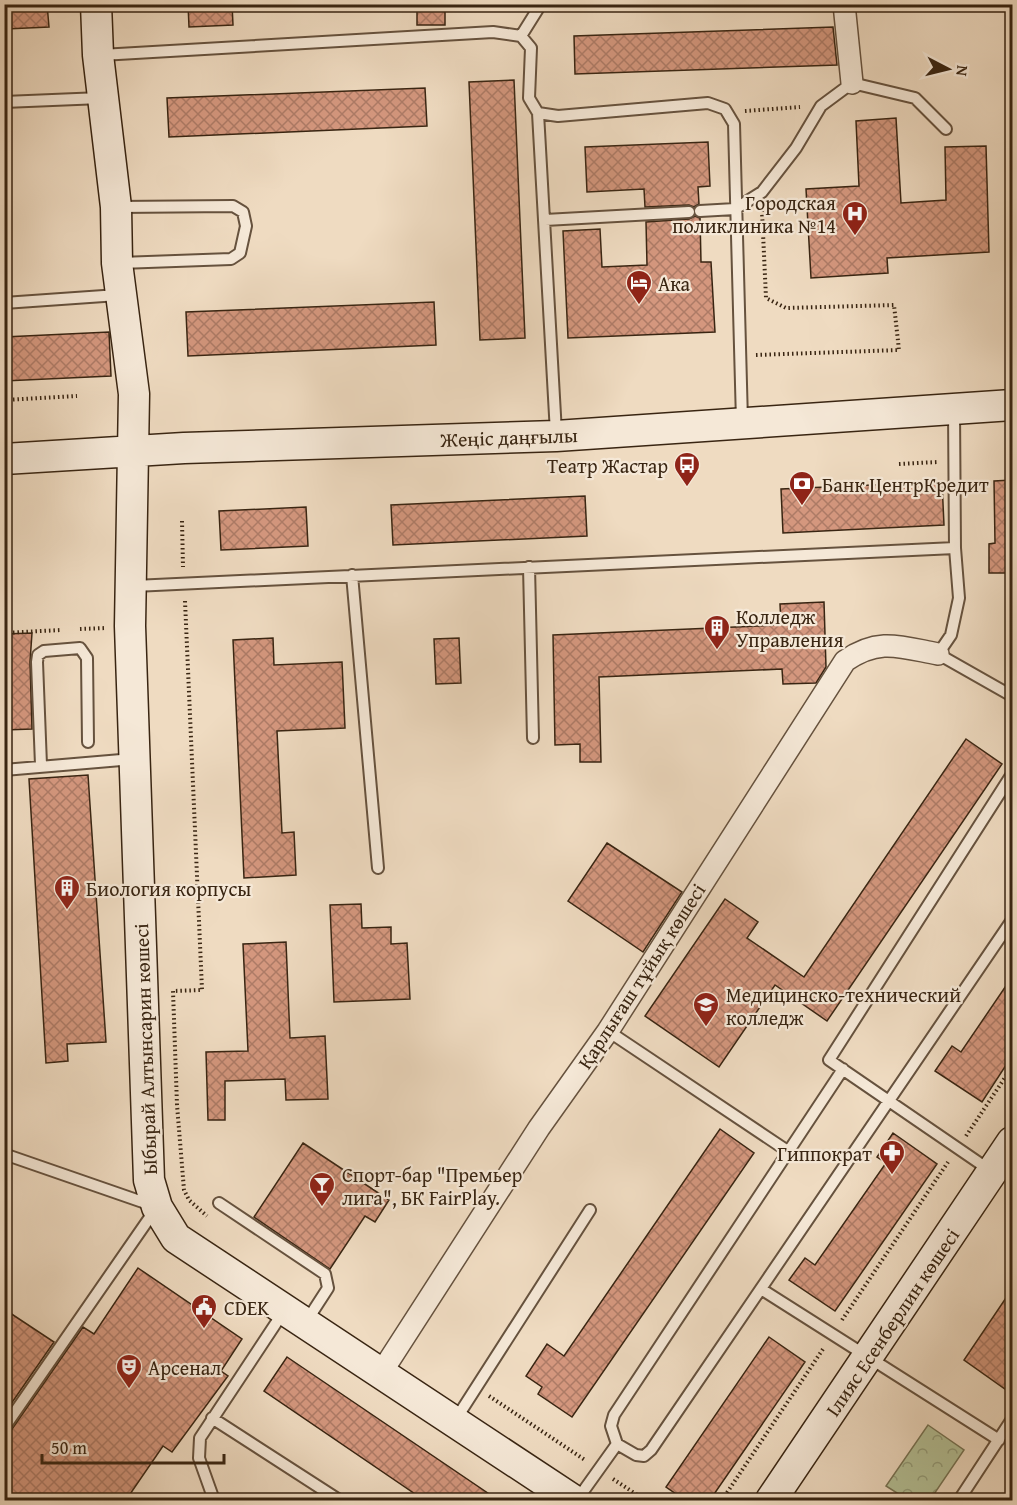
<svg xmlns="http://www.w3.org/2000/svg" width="1017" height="1505" viewBox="0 0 1017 1505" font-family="'Gentium Book Plus',serif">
<defs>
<pattern id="park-crowns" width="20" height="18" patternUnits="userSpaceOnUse" patternTransform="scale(1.5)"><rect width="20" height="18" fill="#b4c197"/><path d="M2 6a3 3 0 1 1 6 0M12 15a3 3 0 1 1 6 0" fill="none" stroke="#939d7a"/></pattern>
<pattern id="building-cross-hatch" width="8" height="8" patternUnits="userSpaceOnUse" patternTransform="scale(1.5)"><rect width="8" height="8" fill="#d4977e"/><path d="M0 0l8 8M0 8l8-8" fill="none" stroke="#ad7b66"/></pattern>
</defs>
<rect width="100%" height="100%" fill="#efdbc1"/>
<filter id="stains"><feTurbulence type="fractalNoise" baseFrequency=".00333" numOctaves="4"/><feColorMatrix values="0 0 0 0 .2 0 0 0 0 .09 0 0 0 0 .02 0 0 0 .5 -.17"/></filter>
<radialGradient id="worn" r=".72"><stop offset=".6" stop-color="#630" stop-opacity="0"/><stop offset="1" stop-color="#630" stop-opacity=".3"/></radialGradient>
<path fill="url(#park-crowns)" stroke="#767354" stroke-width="1.5" d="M928,1425l36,25 -34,50h-22l-22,-14z"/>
<path fill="url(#building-cross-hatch)" stroke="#392512" stroke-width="1.5" d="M4,4h43l2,23 -43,2z
M188,4h44l1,21 -44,2z
M417,4h28v21h-28z
M833,27l4,38 -262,9 -1,-38z
M514,80l11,258 -45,2 -11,-258z
M425,88l2,38 -258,11 -2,-39z
M896,118l5,85 45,-3 -1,-53 41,-1 3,106 -102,6 1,15 -77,5 -5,-89 53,-3 -3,-65z
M708,142l2,44 -12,1 1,17 -5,3 -5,-2 -44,2 -1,-18 -57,3 -2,-45z
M695,216l5,2 1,44h10l4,70 -147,6 -5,-107 37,-2 2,38 45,-2 -1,-43 43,-3z
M434,302l2,43 -248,11 -2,-44z
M109,332l2,44 -107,5v-44z
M1012,480v93h-23v-29l6,-1 -1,-62z
M942,482l2,43 -161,8 -2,-44z
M585,496l2,40 -194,9 -2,-40z
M306,507l2,39 -87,4 -2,-39z
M824,602l2,65 -10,16 -33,1 -1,-15 -183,8 2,85h-21v-18l-25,1 -2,-110 228,-10 -1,-21z
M32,633l-2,29 2,67 -28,1v-96z
M273,638l1,27 68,-3 3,66 -68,3 5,102 12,-1 2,43 -52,3 -11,-238z
M459,638l2,45 -25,1 -2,-45z
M966,739l36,25 -175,257 -52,-36 -56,82 -74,-51 80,-117 33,23 -11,16 57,39z
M88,775l18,267 -39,2 1,17 -22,2 -17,-284z
M607,843l75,49 -39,60 -75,-51z
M361,904l1,24 29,-1v17l16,-1 3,56 -76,3 -4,-97z
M286,942l4,96 35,-2 3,63 -42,1 -1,-21 -60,2v39h-17l-2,-68 42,-1 -5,-107z
M1012,977v79l-30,46 -47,-31 17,-25 9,6z
M720,1129l34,24 -182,264 -34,-23 4,-7 -16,-11 21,-32 17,12z
M893,1133l44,31 -102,147 -46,-31 16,-22 10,7 71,-102 -9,-6z
M303,1143l86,57 -14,22 -10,-6 -35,53 -76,-52z
M138,1268l104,71 -21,32 7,5 -56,76 -9,-6 -37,54h-122v-65l6,-3 73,-105 11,7z
M1012,1289v105l-48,-34z
M4,1309l50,33 -50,72z
M769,1337l36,25 -95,138h-25l-19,-13z
M287,1357l211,143h-74l-160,-109z"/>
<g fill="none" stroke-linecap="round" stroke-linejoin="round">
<defs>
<path id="lane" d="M521,36l20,-32
M101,55l392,-23 28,4 10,12 -2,50 9,15 20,3 150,-13 17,6 9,15 8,297
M4,102l97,-4
M538,113l18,320
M118,207l115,-1 10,6 3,14 -6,27 -9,6 -111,4
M700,211l35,-2 27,-17 34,-44 25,-42 31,-23 63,15 31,31
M545,220l144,-8
M4,303l114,-8
M954,410l1,138 4,50 -8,37 -13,19 74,42
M529,567l4,171
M352,575l26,293
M134,586l821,-38
M41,765l-4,-103 1,-7 6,-4 36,-3 7,10 1,84
M4,770l129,-11
M608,1031l181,121
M4,1154l153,53 -153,221
M991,1171l-162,-111 183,-286
M219,1203l106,71 3,14 -22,34
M761,1289l238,151
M212,1418l127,82
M456,1419l134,-209
M617,1444l-6,-18 3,-11 229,-346
M214,1500l-15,-42 1,-20 84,-127
M577,1500l40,-56 19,11 8,1 7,-6 361,-530
M959,1500l53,-81"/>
<path id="street" d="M844,4l8,79
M381,1373l158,-245 69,-97 237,-370c34,-24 56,-14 93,-7"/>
<path id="secondary" d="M96,4l2,51 18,152 1,56 17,131 -4,232 19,554 8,27 19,31 397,262
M4,459l180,-11 372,-12 456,-31
M771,1500l241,-358"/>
</defs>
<use href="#lane" stroke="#66523e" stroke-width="14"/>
<use href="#street" stroke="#66523e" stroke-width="24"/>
<use href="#secondary" stroke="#392512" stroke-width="33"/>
<path stroke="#392512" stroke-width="4" stroke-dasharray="1.5 3" stroke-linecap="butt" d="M745,111l55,-4
M756,355l143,-5 -5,-45 -108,3 -20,-10 -4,-87
M4,400l73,-4
M899,464l39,-2
M182,521l1,46
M185,601l17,389 -29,1 4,114 7,85 5,10 18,16
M80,629l26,-1
M4,633l57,-3
M966,1136l46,-69
M842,1320l106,-158
M489,1396l96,64
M613,1479l32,21
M722,1500l101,-151"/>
<use href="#lane" stroke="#f5e8d7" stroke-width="10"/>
<use href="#street" stroke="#f5e8d7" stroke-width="21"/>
<use href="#secondary" stroke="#f5e8d7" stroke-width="30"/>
</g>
<defs>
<symbol id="hospital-pin" viewBox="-11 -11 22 30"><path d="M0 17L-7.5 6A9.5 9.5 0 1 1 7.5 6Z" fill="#8f2418" stroke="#f5e8d7"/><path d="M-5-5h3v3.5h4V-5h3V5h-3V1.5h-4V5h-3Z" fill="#fff"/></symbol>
<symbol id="hotel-pin" viewBox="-11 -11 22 30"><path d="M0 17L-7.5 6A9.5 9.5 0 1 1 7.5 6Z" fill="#8f2418" stroke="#f5e8d7"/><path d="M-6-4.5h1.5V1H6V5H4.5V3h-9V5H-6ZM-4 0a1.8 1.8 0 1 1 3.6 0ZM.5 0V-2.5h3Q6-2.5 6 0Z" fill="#fff"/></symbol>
<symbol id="bus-pin" viewBox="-11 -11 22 30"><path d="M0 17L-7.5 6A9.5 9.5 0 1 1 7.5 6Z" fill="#8f2418" stroke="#f5e8d7"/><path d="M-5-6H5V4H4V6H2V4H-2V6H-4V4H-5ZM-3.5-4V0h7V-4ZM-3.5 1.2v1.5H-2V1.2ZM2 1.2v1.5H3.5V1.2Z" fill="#fff"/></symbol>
<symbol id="bank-pin" viewBox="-11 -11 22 30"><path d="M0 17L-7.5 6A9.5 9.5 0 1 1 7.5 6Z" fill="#8f2418" stroke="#f5e8d7"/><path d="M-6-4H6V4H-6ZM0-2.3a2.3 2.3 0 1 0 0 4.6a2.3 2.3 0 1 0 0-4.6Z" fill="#fff"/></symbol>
<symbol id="building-pin" viewBox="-11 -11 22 30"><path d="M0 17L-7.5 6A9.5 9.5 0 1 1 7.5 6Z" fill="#8f2418" stroke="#f5e8d7"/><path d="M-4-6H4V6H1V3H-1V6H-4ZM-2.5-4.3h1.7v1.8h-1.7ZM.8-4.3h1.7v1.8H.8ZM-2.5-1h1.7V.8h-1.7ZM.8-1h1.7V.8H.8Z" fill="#fff"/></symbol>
<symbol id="university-pin" viewBox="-11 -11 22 30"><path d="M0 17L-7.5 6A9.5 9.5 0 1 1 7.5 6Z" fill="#8f2418" stroke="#f5e8d7"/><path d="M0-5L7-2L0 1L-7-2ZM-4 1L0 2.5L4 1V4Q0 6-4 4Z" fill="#fff"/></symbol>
<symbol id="pharmacy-pin" viewBox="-11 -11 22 30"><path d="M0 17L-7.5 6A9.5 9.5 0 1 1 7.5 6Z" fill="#8f2418" stroke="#f5e8d7"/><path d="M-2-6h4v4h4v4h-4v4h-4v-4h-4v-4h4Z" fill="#fff"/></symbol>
<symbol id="bar-pin" viewBox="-11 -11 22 30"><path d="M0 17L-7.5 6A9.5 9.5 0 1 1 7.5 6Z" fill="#8f2418" stroke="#f5e8d7"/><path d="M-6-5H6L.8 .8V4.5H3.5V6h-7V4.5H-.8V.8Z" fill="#fff"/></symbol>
<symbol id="civic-pin" viewBox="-11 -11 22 30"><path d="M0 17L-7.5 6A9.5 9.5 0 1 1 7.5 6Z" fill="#8f2418" stroke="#f5e8d7"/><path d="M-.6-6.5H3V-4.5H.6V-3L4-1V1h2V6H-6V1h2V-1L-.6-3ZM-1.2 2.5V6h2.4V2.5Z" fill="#fff"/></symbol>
<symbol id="theatre-pin" viewBox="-11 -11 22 30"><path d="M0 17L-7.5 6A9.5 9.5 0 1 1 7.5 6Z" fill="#8f2418" stroke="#f5e8d7"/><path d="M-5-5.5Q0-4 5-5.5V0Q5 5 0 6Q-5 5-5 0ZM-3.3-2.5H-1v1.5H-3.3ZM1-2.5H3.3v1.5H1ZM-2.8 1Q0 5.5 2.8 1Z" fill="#fff"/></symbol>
</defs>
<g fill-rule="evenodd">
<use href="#hospital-pin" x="840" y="199" width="30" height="40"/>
<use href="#hotel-pin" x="624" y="268" width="30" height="40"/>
<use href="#bus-pin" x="672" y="450" width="30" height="40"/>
<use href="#bank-pin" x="787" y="469" width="30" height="40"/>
<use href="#building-pin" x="702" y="613" width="30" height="40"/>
<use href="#building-pin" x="52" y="873" width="30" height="40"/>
<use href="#university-pin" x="691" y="990" width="30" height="40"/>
<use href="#pharmacy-pin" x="877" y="1138" width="30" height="40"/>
<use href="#bar-pin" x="307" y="1170" width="30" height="40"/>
<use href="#civic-pin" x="189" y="1292" width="30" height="40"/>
<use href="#theatre-pin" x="114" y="1352" width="30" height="40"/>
</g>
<g text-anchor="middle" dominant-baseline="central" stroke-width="4.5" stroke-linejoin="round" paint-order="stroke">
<g font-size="20" fill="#392512" stroke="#f5e8d7" text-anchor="start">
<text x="836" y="202" text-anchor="end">Городская<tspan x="836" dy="23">поликлиника №14</tspan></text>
<text x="658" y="283">Ака</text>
<text x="668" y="465" text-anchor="end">Театр Жастар</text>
<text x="822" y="484">Банк ЦентрКредит</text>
<text x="736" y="616">Колледж<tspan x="736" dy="23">Управления</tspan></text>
<text x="86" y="888">Биология корпусы</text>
<text x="726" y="994">Медицинско-технический<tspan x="726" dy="23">колледж</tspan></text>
<text x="872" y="1153" text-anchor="end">Гиппократ</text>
<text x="342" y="1174">Спорт-бар "Премьер<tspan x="342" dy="23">лига", БК FairPlay.</tspan></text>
<text x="224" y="1307">CDEK</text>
<text x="148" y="1367">Арсенал</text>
</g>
<g font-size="20" fill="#392512" stroke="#f5e8d7">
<text transform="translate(509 437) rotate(-2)">Жеңіс даңғылы</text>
<text transform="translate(641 976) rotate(-57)">Қарлығаш тұйық көшесі</text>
<text transform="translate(145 1049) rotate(-92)">Ыбырай Алтынсарин көшесі</text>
<text transform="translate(892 1322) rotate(-56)">Ілияс Есенберлин көшесі</text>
</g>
</g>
<rect width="1017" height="1505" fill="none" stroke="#efdbc1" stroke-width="24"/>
<rect x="6" y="6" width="1005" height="1493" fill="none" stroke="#392512" stroke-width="3"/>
<rect x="12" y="12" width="993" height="1481" fill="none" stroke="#392512" stroke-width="1.5"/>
<g transform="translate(948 69) rotate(97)" stroke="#f5e8d7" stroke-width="4.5" paint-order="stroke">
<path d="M0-4.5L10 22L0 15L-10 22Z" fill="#392512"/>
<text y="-9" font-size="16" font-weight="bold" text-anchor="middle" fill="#392512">N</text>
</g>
<path d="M42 1454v9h182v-9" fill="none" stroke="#392512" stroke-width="3"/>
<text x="51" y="1454" font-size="18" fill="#392512" stroke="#f5e8d7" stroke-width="4.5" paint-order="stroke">50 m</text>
<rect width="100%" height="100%" filter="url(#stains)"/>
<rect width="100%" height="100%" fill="url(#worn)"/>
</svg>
